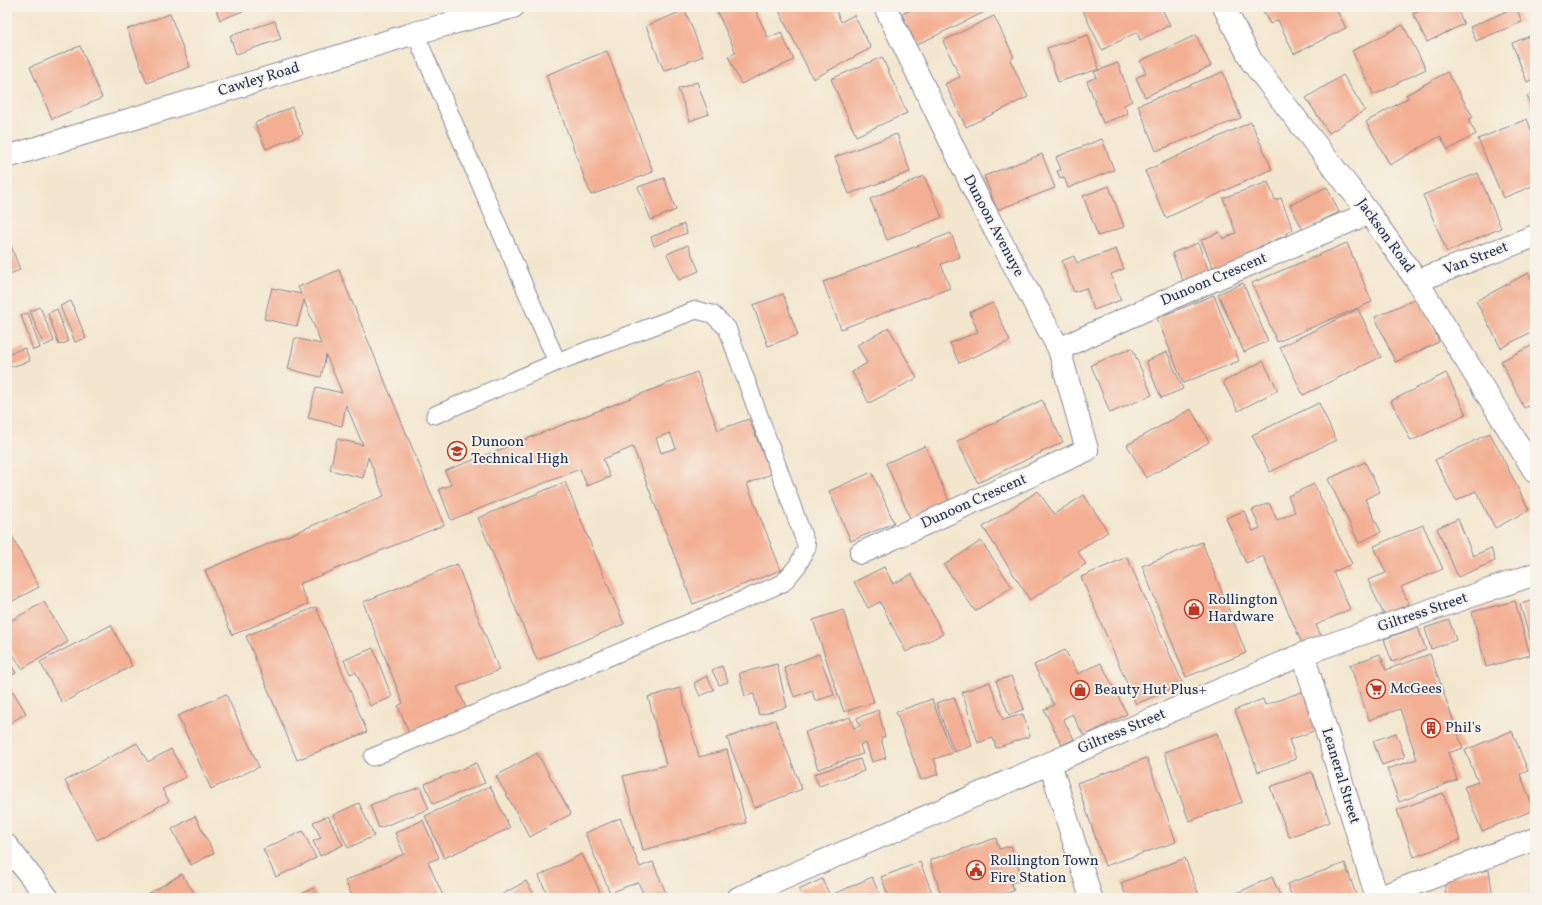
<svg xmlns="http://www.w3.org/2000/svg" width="1542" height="905" viewBox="0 0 1542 905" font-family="Vollkorn,serif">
<rect width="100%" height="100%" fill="#f7f3e8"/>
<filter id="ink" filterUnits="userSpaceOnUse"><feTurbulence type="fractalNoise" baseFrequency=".025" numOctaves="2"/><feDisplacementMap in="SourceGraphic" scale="8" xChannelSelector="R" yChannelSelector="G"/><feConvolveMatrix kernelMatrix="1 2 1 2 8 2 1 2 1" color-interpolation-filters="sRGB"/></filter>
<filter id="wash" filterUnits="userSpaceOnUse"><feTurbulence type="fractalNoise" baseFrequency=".012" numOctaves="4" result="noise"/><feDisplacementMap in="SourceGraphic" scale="16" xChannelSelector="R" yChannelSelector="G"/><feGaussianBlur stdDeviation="0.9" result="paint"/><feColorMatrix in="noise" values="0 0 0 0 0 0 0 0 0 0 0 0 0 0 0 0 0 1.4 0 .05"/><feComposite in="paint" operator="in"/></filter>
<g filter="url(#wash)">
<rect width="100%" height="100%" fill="#f3e6ce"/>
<g id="blocks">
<path fill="#f3af93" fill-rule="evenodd" d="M215,7h38l-33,13z
M715,7h39l14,31 13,-6 13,28 -53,24 -13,-28 8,-3z
M777,7h57l7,15 13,-7 17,33 -58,31z
M918,7h77l-79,38 -14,-31z
M1081,7h80l9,18 -30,15 -3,-8 -35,18z
M1261,7h74l11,21 -52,26 -16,-34 -8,4z
M1427,7h29l8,17 -37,18 -14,-28z
M1516,7l6,15 -46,19 -6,-14z
M685,10l18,46 -39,15 -18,-45z
M170,14l20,53 -43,16 -20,-54z
M994,16l20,41 -4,3 18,37 -62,30 -21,-43 15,-7 -17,-36z
M275,21l6,18 -45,15 -6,-18z
M1403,25l23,44 -52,26 -22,-44z
M1535,34v44l-8,4 -15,-39z
M1088,35l11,34 -41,13 -11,-34z
M1196,35l15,31 -66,31 -9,-19 10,-5 -6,-12z
M80,46l22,52 -50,21 -22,-52z
M607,51l46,121 -62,23 -45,-120z
M882,57l25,56 -51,23 -25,-57z
M1118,63l14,38 -8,4 4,9 -25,9 -16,-42 10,-4 -3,-5z
M1223,72l18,46 -85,33 -18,-46z
M1447,72l26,45 -5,3 8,14 -28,16 -8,-14 -50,29 -24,-43 42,-24 -2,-3z
M1343,75l22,35 -36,23 -23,-35z
M697,82l12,32 -19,7 -12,-32z
M1535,92v23l-8,-19z
M292,107l11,27 -37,15 -11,-26z
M1527,119l8,20v46l-32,13 -25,-59z
M1251,122l21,47 -106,49 -21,-47z
M897,134l13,38 -61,22 -14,-37z
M1102,139l12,31 -46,18 -4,-11 -4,1 -3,-7 4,-1 -5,-13z
M1042,154l13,34 -58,22 -13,-34z
M1478,173l23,55 -54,24 -24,-57z
M924,176l18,41 -55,23 -17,-41z
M664,178l12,32 -25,10 -13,-33z
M1268,182l7,18 6,-2 12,32 -7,3 1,2 -28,12 2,3 -47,20 -13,-30 19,-8 3,7 13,-6 -13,-35z
M1109,186l15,41 -26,9 -15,-40z
M1327,187l12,25 -36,18 -13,-25z
M684,224l3,9 -33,13 -3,-9z
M951,233l9,24 -19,7 9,24 -109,41 -18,-47z
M7,235l13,35 -13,5z
M1198,243l13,34 -26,9 -13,-33z
M1347,243l25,59 -95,40 -25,-59z
M688,245l11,26 -20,9 -12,-26z
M1116,249l8,20 -13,5 10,26 -27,10 -8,-22 -12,4 -12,-31 12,-5 3,7z
M339,270l105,255 -145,59 9,20 -76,31 -27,-65 179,-74 -16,-39 -5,21 -33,-8 7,-31 26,6 -17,-40 -4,21 -34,-8 8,-31 26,6 -16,-38 -5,22 -33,-8 7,-31 26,6 -17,-44 -7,26 -33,-7 8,-31 29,6 -3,-7z
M1528,273l7,13v44l-34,18 -25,-47z
M1243,283l25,58 -24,11 -26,-58z
M783,294l15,41 -30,11 -15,-41z
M1214,295l25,66 -56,22 -26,-65z
M1419,297l20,45 -44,20 -20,-45z
M71,301l15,37 -11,4 -15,-36z
M993,303l17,38 -51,22 -9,-20 28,-11 -8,-20z
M40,307l14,34 -10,5 -14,-35z
M57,309l11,33 -9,3 -11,-32z
M1358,309l23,48 -78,38 -23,-48z
M28,313l12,35 -7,2 -12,-35z
M889,328l28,50 -48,25 -17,-31 15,-9 -10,-18z
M1535,344v59l-11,5 -23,-47z
M25,348l5,13 -23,7v-14z
M1132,348l20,47 -42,18 -19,-48z
M1167,352l16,37 -22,9 -15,-37z
M1263,361l15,29 -40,21 -15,-29z
M697,372l21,58 31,-11 22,55 -24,10 34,86 -88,34 -60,-157 -30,12 7,18 -23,9 -7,-17 -129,51 -12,-31 12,-4 -6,-14zM670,433l6,15 -15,5 -5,-15z
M1446,373l20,41 -55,27 -20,-40z
M1042,400l21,42 -85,41 -21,-42z
M1319,403l17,37 -66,32 -18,-37z
M1191,409l18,33 -63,36 -19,-33z
M1490,433l39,77 -34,18 -19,-37 -20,10 -21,-41z
M925,446l24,55 -39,17 -24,-55z
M1365,462l15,30 -15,7 16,33 -22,11 -31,-64z
M872,472l22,51 -43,18 -22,-50z
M565,482l59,142 -87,36 -59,-142z
M1314,484l38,80 -19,8 17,37 -34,16 8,17 -19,8 -42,-94 -17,7 -20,-45 18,-7 9,20 7,-3 -8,-18 17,-7 8,17 18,-8 -7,-16z
M1038,491l16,23 30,-19 24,37 -31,19 9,13 -56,36 -47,-73z
M1458,519l15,37 18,-8 4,13 -37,16 -21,-49z
M1423,525l20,44 -42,18 8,17 -25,11 -16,-35 18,-7 -12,-27z
M7,527l32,60 -32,17z
M981,541l31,46 -37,24 -31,-46z
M1202,542l44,111 -60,24 -44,-111z
M1127,557l56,127 -47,20 -55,-127z
M457,564l42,106 -42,17 10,23 -58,23 -11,-27 5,-3 -40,-101z
M884,567l9,17 19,-10 31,60 -37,18 -26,-50 -12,6 -14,-26z
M1535,600v49l-2,1 -13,-46z
M1515,601l15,54 -44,12 -14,-55z
M44,602l24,40 -46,27 -15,-25v-21z
M316,607l51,125 -70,28 -51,-124z
M843,610l31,92 -30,10 -31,-92z
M1449,620l7,20 -25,9 -6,-21z
M111,625l21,41 -70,37 -22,-41z
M1418,627l8,23 -34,12 -8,-23z
M373,648l19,49 -22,9 -14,-34 -6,2 -6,-14z
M1065,650l13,24 23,-11 26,51 -43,22 -12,-22 -9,5 11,20 -12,6 -18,-35 10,-5 -20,-40z
M819,654l15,41 -19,6 -3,-11 -18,7 -10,-30z
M1380,654l6,16 44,-16 33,94 -15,5 9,27 -58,22 -12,-33 30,-10 -17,-50 -31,11 -19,-55z
M7,658l9,15 -9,5z
M777,664l10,43 -28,8 -5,-21 -9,2 -6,-23z
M722,666l6,16 -9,3 -7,-15z
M707,676l7,14 -14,6 -6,-13z
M1011,676l13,33 -15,6 -13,-34z
M7,682l19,31 -19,12z
M990,682l13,38 20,-6 7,22 -34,12 -3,-10 -15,5 -16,-51z
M680,688l19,69 28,-7 19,73 -103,27 -20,-74 43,-11 -18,-68z
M1310,689l14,38 -35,13 7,19 -38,13 -23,-62 28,-11 2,6z
M226,694l33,73 -48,22 -33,-73z
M954,697l18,49 -18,6 -18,-49z
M932,699l20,54 -18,6 5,15 -18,6 -25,-68z
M878,710l7,27 -4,1 5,20 -14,4 -6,-19 -6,2 3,9 -45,15 -13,-37 45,-15 4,11 6,-2 -3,-8z
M775,720l27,69 -48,19 -27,-70z
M1512,731l16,40 -8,3 14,36 -52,21 -18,-44 14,-5 -13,-32z
M1217,733l25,69 -53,19 -25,-69z
M1396,733l9,24 -23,8 -9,-24z
M137,743l11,19 23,-13 15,28 -24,12 7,12 -72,39 -32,-59z
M537,753l34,61 -41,23 -34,-61z
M1147,758l29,84 -71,24 -28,-83z
M860,759l4,12 -45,15 -5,-12z
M476,763l9,20 -52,21 -8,-20z
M1312,772l18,50 -41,15 -19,-50z
M490,786l20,42 -66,30 -19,-42z
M420,787l9,22 -50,19 -9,-23z
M1443,793l17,47 -46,17 -17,-47z
M359,803l15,33 -26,12 -15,-33z
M195,816l19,37 -23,12 -19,-36z
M328,816l15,29 -23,11 -7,-15 8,-3 -8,-16z
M620,818l20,49 13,-5 15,36h-23l-7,-16 -28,11 -25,-60z
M423,820l16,38 -11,4 16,36h-91l-8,-17 59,-27 -9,-21z
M303,831l13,27 -40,19 -13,-28z
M996,838l3,11 12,-3 12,34 -12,3 3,8 -10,3 1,4h-63l-12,-38z
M582,854l21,44h-54l-10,-22z
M1185,858l15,40h-73l-6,-15z
M920,862l14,36h-45l-8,-21z
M1345,863l12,35h-65l-5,-14z
M1489,870l4,28h-47l-2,-21z
M182,874l15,24h-56z
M872,877l9,21h-46l-1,-4z
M1272,877l9,21h-55z
M822,879l9,19h-28l-4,-8z
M526,881l10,17h-40z
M313,888l5,10h-24z"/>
</g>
</g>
<g filter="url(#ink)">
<use href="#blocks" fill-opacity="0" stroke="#878a96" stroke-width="1"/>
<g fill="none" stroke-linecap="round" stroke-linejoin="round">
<defs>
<path id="lane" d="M415,33l142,329
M373,757l410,-174 15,-18 9,-18 -80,-219 -15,-14 -16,-4 -139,52 -122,53"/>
<path id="street" d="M1224,7l28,55 117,151 48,68 118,191
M7,157l408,-124 98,-26
M1417,281l118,-45
M1059,349l108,-49 202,-87
M861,553l226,-103 -28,-101 -79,-147 -95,-195
M1303,654l74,244 158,-59
M1050,763l41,135
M7,846l41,52
M738,898l565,-244 232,-80"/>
</defs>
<use href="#lane" stroke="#878a96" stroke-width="19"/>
<use href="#street" stroke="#878a96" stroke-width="24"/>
<use href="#lane" stroke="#fff" stroke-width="17"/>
<use href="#street" stroke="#fff" stroke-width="22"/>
</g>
</g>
<defs>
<symbol id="school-ring" viewBox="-11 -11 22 22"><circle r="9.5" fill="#f7f3e8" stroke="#c8321e" stroke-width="1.5"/><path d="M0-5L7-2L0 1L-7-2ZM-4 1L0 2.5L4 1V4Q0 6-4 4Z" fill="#c8321e"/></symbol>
<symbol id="shop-ring" viewBox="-11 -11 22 22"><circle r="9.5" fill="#f7f3e8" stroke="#c8321e" stroke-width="1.5"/><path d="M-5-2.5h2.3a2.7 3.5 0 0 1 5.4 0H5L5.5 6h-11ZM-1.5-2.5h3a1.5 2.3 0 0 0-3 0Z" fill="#c8321e"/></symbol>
<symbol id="supermarket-ring" viewBox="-11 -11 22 22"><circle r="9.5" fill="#f7f3e8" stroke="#c8321e" stroke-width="1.5"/><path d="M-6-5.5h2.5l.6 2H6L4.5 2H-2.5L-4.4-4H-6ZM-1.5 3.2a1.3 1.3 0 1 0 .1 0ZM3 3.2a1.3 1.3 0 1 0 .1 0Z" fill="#c8321e"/></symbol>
<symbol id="building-ring" viewBox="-11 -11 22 22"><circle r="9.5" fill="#f7f3e8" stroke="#c8321e" stroke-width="1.5"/><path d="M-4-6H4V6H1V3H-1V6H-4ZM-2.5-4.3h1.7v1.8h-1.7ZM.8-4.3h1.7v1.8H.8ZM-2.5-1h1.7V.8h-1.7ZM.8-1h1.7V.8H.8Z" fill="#c8321e"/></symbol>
<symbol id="civic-ring" viewBox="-11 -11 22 22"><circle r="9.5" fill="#f7f3e8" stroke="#c8321e" stroke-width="1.5"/><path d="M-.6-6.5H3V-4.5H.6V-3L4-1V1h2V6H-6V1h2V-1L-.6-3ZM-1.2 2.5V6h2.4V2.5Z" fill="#c8321e"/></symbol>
</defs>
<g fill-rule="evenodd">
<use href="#school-ring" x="446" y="440" width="22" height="22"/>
<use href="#shop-ring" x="1183" y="598" width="22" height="22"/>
<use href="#supermarket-ring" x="1365" y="678" width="22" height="22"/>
<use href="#shop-ring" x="1069" y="679" width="22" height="22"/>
<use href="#building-ring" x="1420" y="717" width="22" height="22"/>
<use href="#civic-ring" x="965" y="859" width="22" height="22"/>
</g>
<g text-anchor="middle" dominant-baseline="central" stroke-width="4" stroke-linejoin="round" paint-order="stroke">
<g font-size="15" fill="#1b2f5e" stroke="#f7f3e8">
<text transform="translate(259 80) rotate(-17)">Cawley Road</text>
<text transform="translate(993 226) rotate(62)">Dunoon Avenuye</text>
<text transform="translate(1385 236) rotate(54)">Jackson Road</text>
<text transform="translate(1476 259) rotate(-21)">Van Street</text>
<text transform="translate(1214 280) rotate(-23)">Dunoon Crescent</text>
<text transform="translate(974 502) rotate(-24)">Dunoon Crescent</text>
<text transform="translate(1423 613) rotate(-19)">Giltress Street</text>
<text transform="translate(1122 732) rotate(-23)">Giltress Street</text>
<text transform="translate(1340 776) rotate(73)">Leaneral Street</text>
</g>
<g font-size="15" fill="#1b2f5e" stroke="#f7f3e8" text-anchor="start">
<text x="471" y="442">Dunoon<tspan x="471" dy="17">Technical High</tspan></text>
<text x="1208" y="600">Rollington<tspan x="1208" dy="17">Hardware</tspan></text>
<text x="1390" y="689">McGees</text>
<text x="1094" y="690">Beauty Hut Plus+</text>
<text x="1445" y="728">Phil's</text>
<text x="990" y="861">Rollington Town<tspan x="990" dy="17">Fire Station</tspan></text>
</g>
</g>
<rect width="1542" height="905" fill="none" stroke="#f7f3e8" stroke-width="24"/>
</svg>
